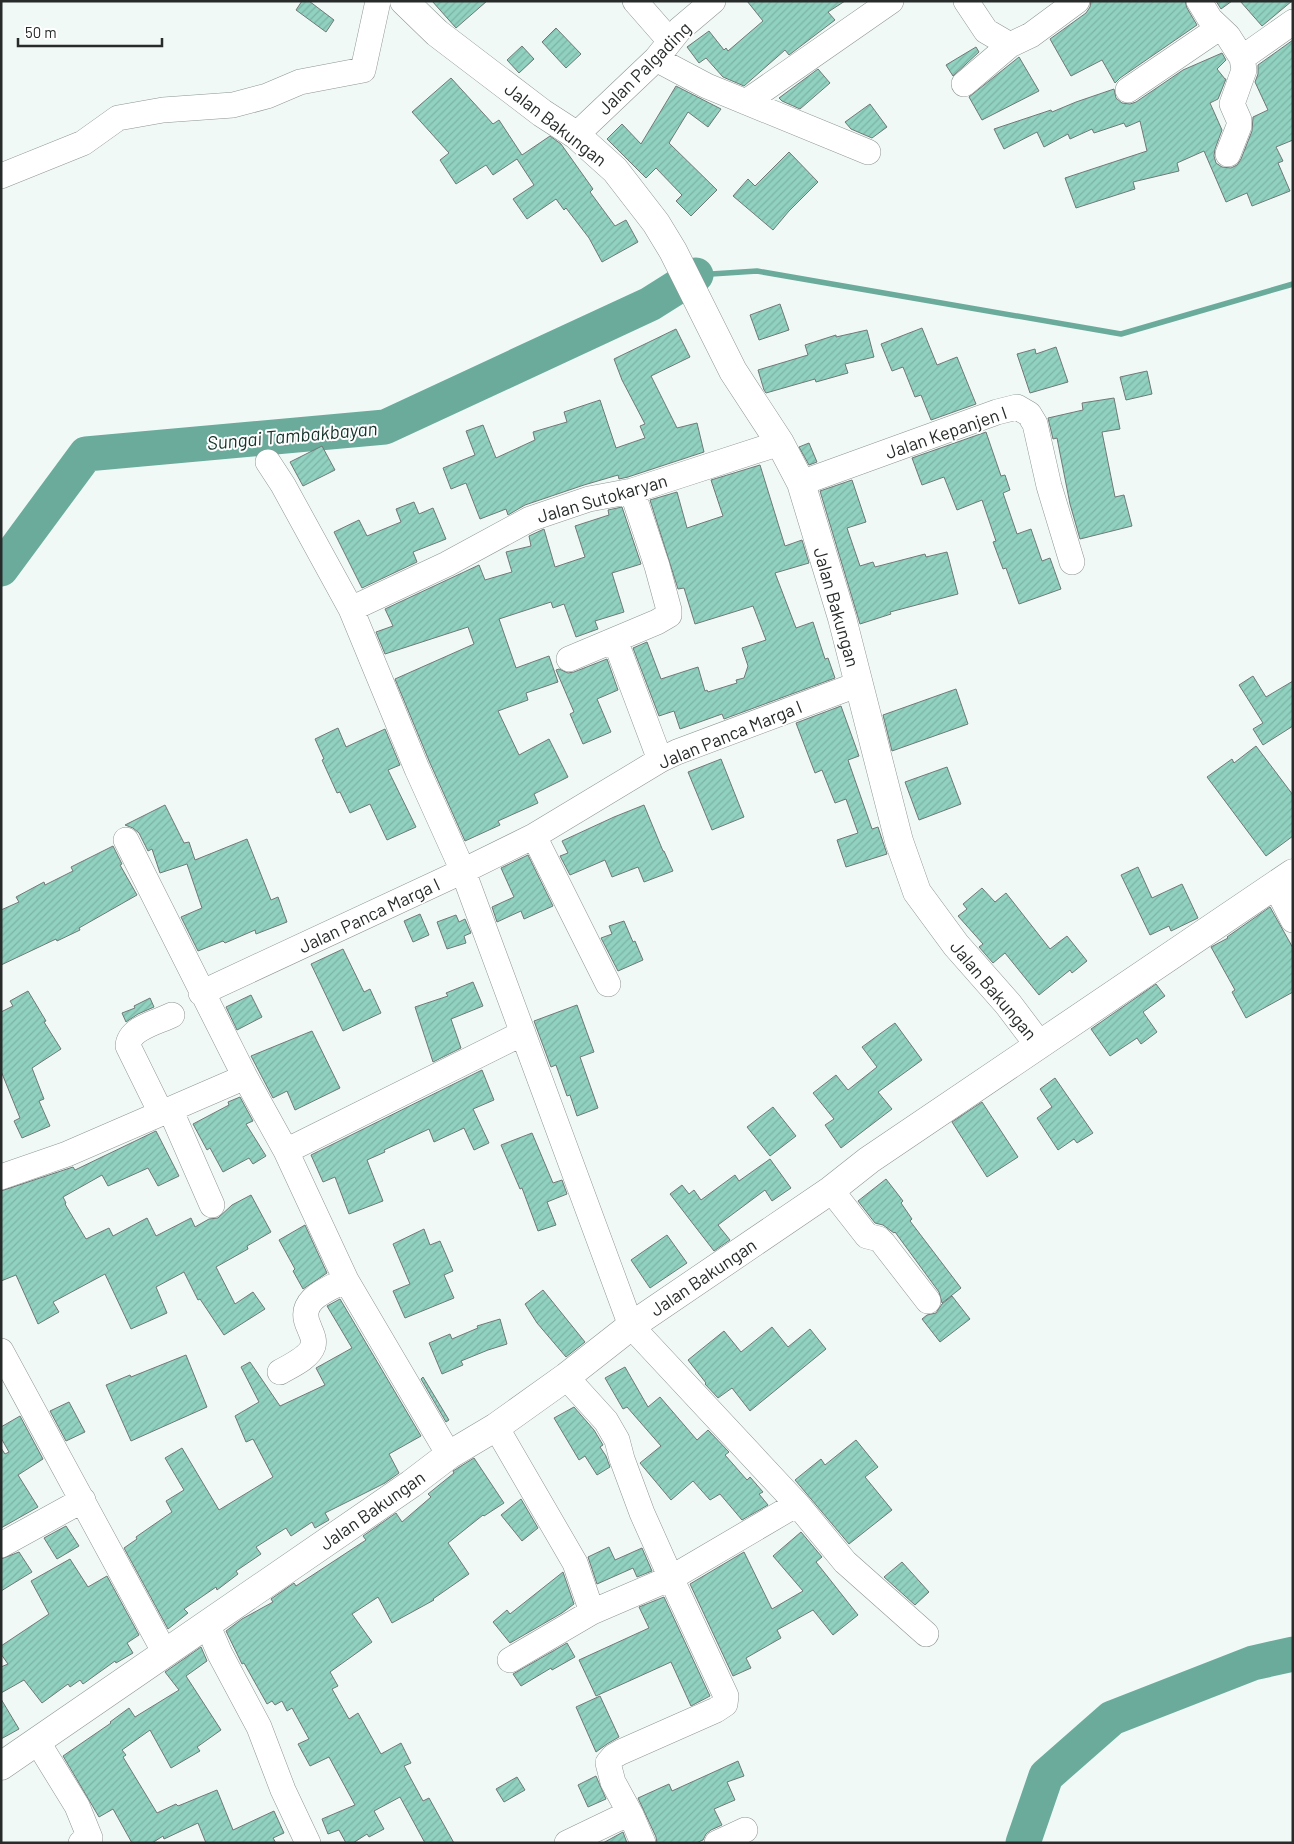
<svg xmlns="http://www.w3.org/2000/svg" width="1294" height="1844" viewBox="0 0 1294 1844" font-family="Barlow,sans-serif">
<defs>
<pattern id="building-hatch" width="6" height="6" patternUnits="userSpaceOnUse" patternTransform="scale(1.25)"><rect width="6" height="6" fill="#90d1c0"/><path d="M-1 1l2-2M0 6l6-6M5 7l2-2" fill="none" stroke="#7cb4a5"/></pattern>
</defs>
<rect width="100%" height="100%" fill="#f0f9f6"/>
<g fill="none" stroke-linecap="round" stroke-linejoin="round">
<path stroke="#6bab9b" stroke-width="5.5" d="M696,275l61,-4 364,63 172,-50"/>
<path stroke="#6bab9b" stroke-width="35" d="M1,569l85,-115 299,-27 265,-123 46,-29
M1023,1843l23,-67 66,-58 141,-55 40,-9"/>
</g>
<path fill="url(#building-hatch)" stroke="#717977" d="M302,1h7l25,19 -8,12 -30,-22z
M432,1h55l-31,27z
M747,1h98l-17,11 7,8 -46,35 -4,-5 -41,36 -21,-9 -17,-19 -7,5 -12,-16 22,-16 15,19 2,-2 2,3 35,-30z
M1091,1h94l2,7 10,17 -77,53 -5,5 -13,-23 -31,16 -21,-37 36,-26 4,-6z
M1216,1h16l-11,8z
M1240,1h52l-30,25z
M556,28l25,26 -15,14 -24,-26z
M1293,40v100l-17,7 7,14 -5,2 12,28 -38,15 -5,-13 -21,9 -22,-51 -27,12 2,8 -46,11 2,7 -59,19 -11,-30 82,-27 -7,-30 -14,6 -2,-4 -30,10 -2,-4 -22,10 -2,-5 -24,13 -7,-15 -33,17 -10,-20 57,-19 1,2 24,-10 38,-13 2,9 6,5 8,1 6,-2 47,-32 39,-17 4,7 -9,9 8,10h1l-8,20 -8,4 12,27 -7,19 -1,7 2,7 6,4 9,1 6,-3 4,-6 11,-28 1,-14 15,-7 -13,-28 3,-8v-9z
M522,46l12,13 -15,14 -12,-13z
M976,47l3,5 -26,24 -7,-11z
M1019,57l20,34 -57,29 -13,-23z
M818,69l12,14 -30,26 -18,-8 -3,-3z
M451,78l42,46 6,-4 23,35 28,-19 11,8 32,45 -3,3 25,34 11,-6 12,22 -36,20 -13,-24 -23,-30 -2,2 -8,-11 -29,20 -14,-20 21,-14 -17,-26 -24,16 -7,-10 -30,19 -16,-24 9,-7 -37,-41z
M676,86l45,23 -13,18 -20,-15 -19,31 48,47 -26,26 -15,-15 6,-6 -26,-27 -10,10 -39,-39 15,-15 19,20z
M870,104l17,23 -15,11 -21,-9 -6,-7z
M789,152l29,30 -29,29 -16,19 -40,-34 15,-17 7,7z
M780,304l9,26 -30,10 -9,-25z
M922,328l15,37 20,-8 19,47 -45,16 -10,-25 -6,2 -12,-30 -11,4 -11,-27z
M676,329l14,28 -39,19 26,52 20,-5 7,29 -76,25 -9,2 -1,-4 -34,10 -59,20 -17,10 -2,-6 -26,10 -14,-36 -15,6 -8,-21 32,-13 -9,-24 17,-6 13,33 39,-18 -2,-8 34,-10 -3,-10 36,-12 16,48 29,-10 -5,-12 5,-2 -23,-44 -8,-21z
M867,330l7,27 -29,7 3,9 -32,9 -1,-3 -49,14 -2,-3 -6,-20 50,-15 -3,-10 31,-10v2z
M1056,347l12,35 -38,11 -13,-39 18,-5 1,5z
M1147,371l5,23 -26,6 -6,-23z
M1114,398l6,31 -18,3 13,65 9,-2 8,31 -52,13 -10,-35 -13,-66 -4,1 -5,-21 35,-8 -1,-7z
M986,432l15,44 4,-1 5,15 -7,3 14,41 14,-5 11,32 8,-3 11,31 -42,15 -13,-36 -3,1 -10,-27 3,-1 -14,-41 -25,10 -13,-33 -22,8 -10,-27z
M809,443l8,19 -8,3 -10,-18z
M322,446l13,24 -32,16 -13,-24z
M760,465l25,81 17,-6 7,23 -34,10 21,55 17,-6 12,37 3,-1 7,20 -111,41 -2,-5 -42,15 -6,-18 -15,5 -26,-68 14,-6 14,37 37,-12 7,24 2,-1 1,2 29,-9 -1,-3 8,-2 4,-12 -6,-18 24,-8 -13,-34 -58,18 -11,-36 -6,1 -28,-89 27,-8 10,36 36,-12 -12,-36z
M852,480l14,42 -19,6 13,38 13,-4 2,5 50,-13 1,3 21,-5 11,42 -68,18 1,2 -31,10 -40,-133z
M414,502l5,12 14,-6 13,31 -33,13 4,10 -55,26 -28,-56 25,-12 8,16 34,-14 -5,-13z
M622,507l19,57 -29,9 12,39 -29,9 3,8 -22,8 -12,-33 -11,4 -2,-6 -52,17 17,49 33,-12 9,26 -32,11 2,7 -30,11 21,44 30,-16 19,38 -34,17 4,9 -40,18 2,4 -35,16 -35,-78 -35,-84 79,-35 -6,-17 -83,27 -9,-22 17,-6 -8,-17 94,-44 6,15 27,-8 -6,-20 25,-6 -2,-10 15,-7 11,38 30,-10 -10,-31 34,-11 -1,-5z
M607,659l11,31 -21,9 14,33 -28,12 -13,-30 4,-2 -18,-42 3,-1 9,4 6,-1z
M1253,676l13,21 27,-16v45l-30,19 -10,-16 10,-6 -24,-38z
M956,689l12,35 -76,27 -9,-36z
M841,706l18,50 -11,4 24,69 6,-2 9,27 -41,13 -9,-27 21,-7 -12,-34 -11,4 -13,-33 -7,3 -19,-50z
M338,728l8,19 39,-18 15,36 -12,5 28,57 -29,13 -17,-36 -20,9 -10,-21 -3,1 -15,-33 2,-1 -9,-20z
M1256,746l37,49v41l-27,20 -59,-79 25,-18 2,4z
M721,759l23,58 -32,13 -24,-58z
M947,767l14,37 -42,16 -14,-38z
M165,805l19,38 5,-1 6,18 52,-21 24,61 7,-3 9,25 -31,12 -1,-4 -30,13 -2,-2 -25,10 -17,-34 21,-9 -15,-44 -27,9 -8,-24 -4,2 -9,-18 -6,-5 -8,-3z
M644,805l19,46h1l9,20 -29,11 -6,-15 -26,10 -7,-17 -35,15 -10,-19 8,-3 -6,-12 52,-24z
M113,846l9,18 -2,1 17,30 -58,33 1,2 -23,11 -1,-2 -55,26v-55l18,-8 -3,-5 28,-15 1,3 28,-14 -2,-4z
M528,855l25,51 -29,13 -3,-8 -24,11 -5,-15 22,-10 -13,-29z
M1138,867l14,31 30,-14 16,34 -27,13 -2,-5 -19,9 -29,-60z
M982,888l13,14 11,-9 44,56 17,-13 20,25 -15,12 -2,-3 -31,25 -34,-42 -12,10 -14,-16 4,-3 -25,-28 9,-7 -4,-5z
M1270,907l23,41v44l-47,26 -14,-26 3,-2 -24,-43 17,-9 -1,-1z
M420,914l9,21 -16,7 -9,-21z
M456,915l3,7 6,-3 6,14 -7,3 2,7 -19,6 -10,-27z
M624,921l9,21 2,-1 8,19 -25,11 -17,-33 11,-4 -3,-8z
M343,949l21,43 6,-3 11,24 -38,18 -32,-67z
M473,982l10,24 -32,13 10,29 -28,14 -18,-55 33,-11 -2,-3z
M1156,984l9,12 -22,16 14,20 -16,12 -4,-6 -27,18 -19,-27z
M28,991l18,30 -2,1 17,27 -29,19 12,31 -5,2 11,25 -28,12 -8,-17 6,-3 -19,-47v-59l12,-6 -3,-5z
M251,995l11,22 -25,13 -11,-23z
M150,998l4,9 -16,7 -12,8 -4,-9 13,-5 -1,-2z
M577,1005l17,47 -14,5 18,51 -21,8 -7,-21 -3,1 -11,-31 -5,2 -17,-46z
M895,1023l27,37 -44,32 14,17 -51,39 -16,-23 9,-6 -21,-26 23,-18 12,15 29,-23 -15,-20z
M312,1031l28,57 -45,22 -8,-19 -14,7 -22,-42z
M482,1070l12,30 -21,9 16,34 -15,7 -10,-22 -30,14 -5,-13 -45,21 1,2 -18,8 16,41 -34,13 -14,-37 -12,5 -12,-27z
M1055,1078l38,55 -16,10 -3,-4 -16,11 -21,-32 15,-11 -12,-18z
M240,1097l13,24 -7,3 20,32 -13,8 -4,-6 -26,14 -13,-24 -3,2 -14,-26 36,-19 -1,-3z
M982,1102l36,55 -31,20 -35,-55z
M773,1107l23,29 -26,20 -23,-29z
M156,1131l23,45 -21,10 -10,-18 -40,18 -6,-11 -39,22 3,6 -1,1 21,35 23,-11 4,8 34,-18 9,18 35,-18 4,9 14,-8 9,-1 14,-13 19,-10 20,37 -24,14 1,3 -32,18 19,37 18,-12 12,17 -41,26 -24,-36 -2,1 -14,-28 -28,15 11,26 -36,16 -26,-55 -52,28 6,10 -21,12 -22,-49 -15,6v-90l72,-24 2,3z
M532,1133l21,50 9,-3 5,14 -20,8 9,23 -18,6 -16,-43 -2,1 -19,-44z
M770,1159l21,29 -19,13 -7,-11 -47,35 12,15 -16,11 -44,-57 12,-9 7,9 5,-4 7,10 34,-25 4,6z
M886,1179l17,22 -2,2 11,16 -2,2 51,67 -19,15 -3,-11 -44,-60 -1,1 -11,-8 -8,-2 -17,-22z
M305,1225l22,48 -24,16 -10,-18 2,-2 -16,-29z
M424,1229l6,16 10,-4 13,30 -9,4 10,23 -49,20 -12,-27 17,-7 -17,-40z
M667,1235l20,28 -37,25 -19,-28z
M543,1290l42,52 -19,15 -29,-34 -12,-19z
M952,1296l18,23 -30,23 -18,-23 5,-4 9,-2 6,-9z
M340,1299l81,137 -32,18 10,19 -14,10 -60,30 4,7 -14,8 -3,-6 -21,14 -5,-8 -30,19 5,7 -25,17 2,3 -21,16 -1,-3 -32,22 4,4 -20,16 -44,-81 13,-9 -1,-2 36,-25 -6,-11 18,-11 -19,-32 17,-10 37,62 54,-33 -20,-38 -7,3 -11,-26 24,-14 -18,-35 9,-5 30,44 45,-21 -9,-17 36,-20 -25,-42z
M500,1319l7,25 -19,6 -27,11 2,4 -21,9 -13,-31 21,-9 2,5 26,-11 -1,-2z
M772,1327l16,20 22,-18 16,20 -76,62 -18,-23 -14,10 -13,-14 1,-1 -18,-23 36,-29 17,21z
M186,1355l21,52 -76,34 -25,-56 24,-10 1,2z
M625,1367l23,40 12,-10 37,43 11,-10 21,22 -4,3 22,25 3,-3 13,15 -4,2 9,11 -26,15 -22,-26 -10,6 -17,-19 -22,19 -31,-37 21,-17 -34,-39 -4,2 -18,-31z
M423,1377l26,43 -3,2 -25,-43z
M69,1402l16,30 -19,9 -16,-30z
M574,1407l20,23 9,15 -3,2 6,9 4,11 -13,8 -12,-19 -6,4 -25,-42z
M20,1416l23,43 -25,16 20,32 -37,21v-80l4,6 4,-2 -8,-14v-11z
M856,1440l22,27 -13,10 27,33 -43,34 -54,-64 26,-21 4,6z
M474,1458l30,45 -20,13 -1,-1 -35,28 21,31 -36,25 1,1 -42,23 -14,-26 -26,17 20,28 -42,30 8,14 -6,3 17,30 9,-6 23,41 20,-11 10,20 -7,3 19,35 6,-3 25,45h-29l-25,-46 -26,14 10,18 -15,8 -2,-3 -14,9h-7l-7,-13 -11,4 -6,-15 33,-14 -26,-48 -19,9 -12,-22 11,-5 -17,-31 -5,3 -5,-10 -7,4 -3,-4 -5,3 -23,-41 -2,1 -16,-33 16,-12 31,-17 -2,-3 23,-16 2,3 70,-46 -3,-4 33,-23 6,9 29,-25 -3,-3 26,-21 -1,-2z
M521,1499l17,29 -16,13 -21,-26z
M66,1526l13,20 -22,13 -13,-21z
M801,1532l21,25 -6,5 42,53 -25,20 -20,-25 -36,20 4,8 -35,20 5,10 -18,8 -43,-92 54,-32 28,57 31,-18 -30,-35z
M609,1547l6,13 27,-12 10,23 -15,6 -4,-9 -36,16 -9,-27z
M19,1552l13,20 -31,19v-32z
M70,1559l18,28 19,-11 32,59 -12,8 6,10 -17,10 -1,-2 -32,23 -3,-4 -10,7 -2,-3 -26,19 -18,-23 -23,13v-26l7,-3 -7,-10v-8l48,-32 -18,-33z
M902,1562l27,30 -14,13 -31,-28z
M563,1572l11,32 -12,9 -52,30 -17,-21 14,-12 3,4z
M664,1597l46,99 -19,10 -20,-44 -75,34 -17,-36 70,-32 -10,-21z
M567,1643l8,14 -23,13 -1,-2 -30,18 -8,-12z
M201,1647l6,14 -21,15 35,54 -24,17 3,4 -29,17 -21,-38 -28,20 4,5 -3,2 34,56 19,-9 2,2 39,-16 16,40 41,-19 10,22 -11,5 3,5h-70l-8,-20 -34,16 -1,-3 -11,7h-20l-19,-34 -14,8 -36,-61 48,-33 -1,-1 19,-14 6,9 44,-27 -14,-18z
M600,1696l19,41 -12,7 -11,8 -20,-45z
M1,1699l18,30 -18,10z
M738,1761l6,15 -17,6 8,18 -21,9 8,16 -11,5 -5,4 -3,6 -7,3h-39l-1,-6 -18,-39 31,-14 3,7z
M596,1776l10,23 -18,8 -10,-22z
M517,1777l8,13 -21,12 -8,-13z
M623,1832l4,11h-24z"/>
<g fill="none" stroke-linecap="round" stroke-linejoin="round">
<defs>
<path id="minor" d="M635,1l35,40
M966,1l20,30 24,14 21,-10 46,-34
M1199,1l11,18 18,17 14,22 2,12 -12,34 7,16v6l-11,28
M1242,58l51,-36
M656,59l51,27 161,66
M964,84l46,-39
M1128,90l91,-62
M746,102l145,-101
M576,135l80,-76 24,-30 33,-28
M1,176l82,-33 35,-25 45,-8 70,-5 34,-9 33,-14 63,-12 15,-69
M268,462l15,23 68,124 66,160 46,102 168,455 166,178 48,58 81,72
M801,483l196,-71 20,-5 12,7 6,10 14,62 23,76
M351,609l96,-45 83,-45 59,-20 43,-8 148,-48
M615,640l45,120
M569,659l88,-37 12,-7v-5l-12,-44 -25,-75
M534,836l74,148
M126,840l119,237 41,74 60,129 103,175
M1275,885l18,35
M201,993l262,-122 71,-35 126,-76 17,-8 182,-68
M170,1109l42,96
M161,1113l-33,-67c1,-18 30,-24 44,-31
M286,1151l237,-118
M1,1177l66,-23 178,-77
M831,1190l36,46 12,3 4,4 45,58
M1,1351l164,302
M280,1372c10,-6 29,-14 33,-26 2,-7 -2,-13 -4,-19 -13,-27 17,-37 37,-47
M496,1427l79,136 17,49
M1,1545l82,-45
M207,1624l13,30 39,73 24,63 25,53
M510,1660l82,-48 79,-34 -29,-65 -20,-54 -5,-19 -11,-19 -40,-44
M37,1741l40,65 13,32 -9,5
M567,1843l50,-24 14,-4
M643,1843l-12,-28 -18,-33 -5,-19 6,-7 7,-4 95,-42 9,-6 1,-8 -55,-118 126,-74
M717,1843l28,-13"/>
<path id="major" d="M404,1l33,32 105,80 34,22 39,35 41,53 17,28 60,120 47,72 21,40 41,135 57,223 18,51 39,53 52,59 31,41
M1,1766l410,-282 38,-29 47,-28 70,-50 65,-51 200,-136 38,-30 424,-287"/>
</defs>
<use href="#minor" stroke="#8e9694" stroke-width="26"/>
<use href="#major" stroke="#8e9694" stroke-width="29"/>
<use href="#minor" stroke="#fff" stroke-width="25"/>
<use href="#major" stroke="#fff" stroke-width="28"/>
</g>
<g text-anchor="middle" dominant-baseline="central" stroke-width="4" stroke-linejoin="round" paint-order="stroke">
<g font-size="18" fill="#272b2a" stroke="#fff">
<text transform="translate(644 68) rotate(-45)">Jalan Palgading</text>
<text transform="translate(556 124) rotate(38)">Jalan Bakungan</text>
<text transform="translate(946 432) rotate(-19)">Jalan Kepanjen I</text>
<text transform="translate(602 498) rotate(-16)">Jalan Sutokaryan</text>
<text transform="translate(837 607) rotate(74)">Jalan Bakungan</text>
<text transform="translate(730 734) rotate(-22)">Jalan Panca Marga I</text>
<text transform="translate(369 915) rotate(-25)">Jalan Panca Marga I</text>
<text transform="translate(994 990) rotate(50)">Jalan Bakungan</text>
<text transform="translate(703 1277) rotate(-34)">Jalan Bakungan</text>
<text transform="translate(372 1510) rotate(-35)">Jalan Bakungan</text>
</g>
<g font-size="19" font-style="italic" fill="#13332b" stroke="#fff">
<text transform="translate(292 435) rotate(-5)">Sungai Tambakbayan</text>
</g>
</g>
<rect width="1294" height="1844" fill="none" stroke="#272b2a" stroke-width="5"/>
<path d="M18 38v8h144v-8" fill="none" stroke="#272b2a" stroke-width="2.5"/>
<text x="25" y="38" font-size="15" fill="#272b2a" stroke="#ffffff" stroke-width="4" paint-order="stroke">50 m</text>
</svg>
